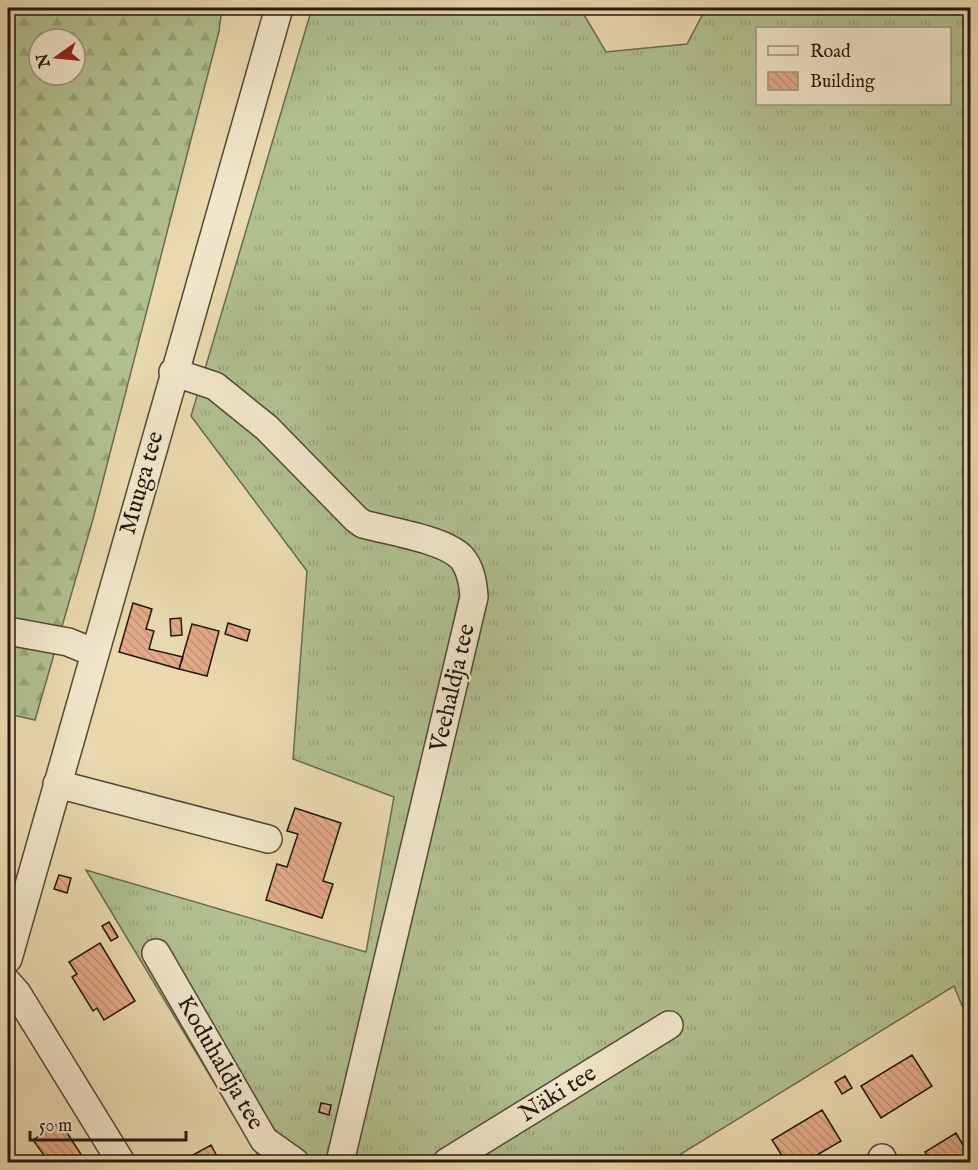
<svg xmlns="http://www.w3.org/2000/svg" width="978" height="1170" viewBox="0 0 978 1170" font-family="'IM FELL English',serif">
<defs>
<pattern id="grass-tufts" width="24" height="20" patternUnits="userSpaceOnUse" patternTransform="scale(1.5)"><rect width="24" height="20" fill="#b1c08f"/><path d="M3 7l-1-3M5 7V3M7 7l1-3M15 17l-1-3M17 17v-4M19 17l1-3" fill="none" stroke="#98a47a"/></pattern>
<pattern id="forest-firs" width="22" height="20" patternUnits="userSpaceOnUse" patternTransform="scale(1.5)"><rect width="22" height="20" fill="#b1c08f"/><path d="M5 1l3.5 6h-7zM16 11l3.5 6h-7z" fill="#98a47a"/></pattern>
<pattern id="building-back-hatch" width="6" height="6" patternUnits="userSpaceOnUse" patternTransform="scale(1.5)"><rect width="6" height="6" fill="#e3a987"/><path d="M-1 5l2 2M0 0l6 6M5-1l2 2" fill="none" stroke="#c29174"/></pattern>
</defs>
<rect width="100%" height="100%" fill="#ead9ae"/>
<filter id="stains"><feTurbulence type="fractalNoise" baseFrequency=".00333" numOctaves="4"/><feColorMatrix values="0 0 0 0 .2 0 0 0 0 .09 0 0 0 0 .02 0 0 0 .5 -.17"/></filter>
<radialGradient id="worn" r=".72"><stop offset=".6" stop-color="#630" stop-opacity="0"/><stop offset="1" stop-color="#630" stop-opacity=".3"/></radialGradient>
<path fill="url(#grass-tufts)" stroke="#6a6c50" stroke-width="1.5" fill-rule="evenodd" d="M312,8h268l26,44 81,-8 19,-36h264v1017l-16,-39 -286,176h-406l-176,-292 280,82 28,-155 -101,-38 14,-188 -116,-155zM758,28h192v76h-192z"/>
<path fill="url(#forest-firs)" stroke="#6a6c50" stroke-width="1.5" fill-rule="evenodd" d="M8,8h214l-3,23 -126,488 -58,201 -27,-6zM39,39h36v36h-36z"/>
<path fill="url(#building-back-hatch)" stroke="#221910" stroke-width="1.5" d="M133,603l19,6 -6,20 8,2 -5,18 34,8 -4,12 -60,-17z
M181,618l1,17 -11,1 -1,-17z
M228,623l22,7 -3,11 -22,-7z
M192,624l27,7 -12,45 -28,-7z
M295,808l46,15 -18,58 10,3 -11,34 -56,-18 11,-36 10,3 11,-33 -11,-3z
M59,875l12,3 -4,15 -13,-4z
M109,922l9,15 -7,4 -9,-15z
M100,943l35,58 -31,19 -7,-12 -4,3 -21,-34 5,-3 -8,-12z
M912,1055l20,31 -51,32 -20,-32z
M845,1076l7,12 -10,6 -7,-12z
M321,1103l10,2 -2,10 -10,-3z
M822,1110l19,31 -36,21h-19l-14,-22z
M60,1122l26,40h-37l-16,-22z
M956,1133l14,24v5h-39l-6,-10z
M211,1145l9,17 -38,-1z"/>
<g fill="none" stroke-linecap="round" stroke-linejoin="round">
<defs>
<path id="minor" d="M173,372l42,14 52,42 89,91 7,5c25,7 80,15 98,33 10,11 12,26 13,40l-134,565
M8,631l60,11 27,11
M57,784l211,55
M156,953l108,187 31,22
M8,959l271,-951
M8,983l9,10 104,169
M882,1158l2,4
M447,1162l222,-137"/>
</defs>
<use href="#minor" stroke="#544938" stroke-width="30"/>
<use href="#minor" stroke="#f1e6ca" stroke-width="27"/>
</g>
<g text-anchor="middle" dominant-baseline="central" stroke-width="4.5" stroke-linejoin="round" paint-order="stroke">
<g font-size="24" fill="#221910" stroke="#f1e6ca">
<text transform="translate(142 483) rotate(-74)">Muuga tee</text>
<text transform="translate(453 688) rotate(-77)">Veehaldja tee</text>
<text transform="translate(220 1063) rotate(60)">Koduhaldja tee</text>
<text transform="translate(558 1094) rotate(-32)">Näki tee</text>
</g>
</g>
<rect width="978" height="1170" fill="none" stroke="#ead9ae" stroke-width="30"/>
<rect x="9" y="9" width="960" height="1152" fill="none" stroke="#221910" stroke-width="3"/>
<rect x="15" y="15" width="948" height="1140" fill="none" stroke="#221910" stroke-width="1.5"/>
<rect x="756" y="27" width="195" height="78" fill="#f1e6ca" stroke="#9e9480" stroke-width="1.5"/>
<rect x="768" y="46" width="30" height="9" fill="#f1e6ca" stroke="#9e9480" stroke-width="1.5"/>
<text x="810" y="57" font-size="18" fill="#221910">Road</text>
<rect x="768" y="72" width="30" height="18" fill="url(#building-back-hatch)" stroke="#9e9480" stroke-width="1.5"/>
<text x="810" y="87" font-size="18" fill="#221910">Building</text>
<g transform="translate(57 57) rotate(255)"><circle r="28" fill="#f1e6ca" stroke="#9e9480" stroke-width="1.5"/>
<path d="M0-4.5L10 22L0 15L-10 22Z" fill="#8f2418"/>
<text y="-9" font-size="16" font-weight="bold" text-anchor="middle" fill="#221910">N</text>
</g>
<path d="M30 1131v9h156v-9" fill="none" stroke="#221910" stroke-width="3"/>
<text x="39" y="1131" font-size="18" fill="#221910" stroke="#f1e6ca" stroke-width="4.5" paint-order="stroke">50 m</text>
<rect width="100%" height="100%" filter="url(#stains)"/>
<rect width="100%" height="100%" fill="url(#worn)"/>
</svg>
